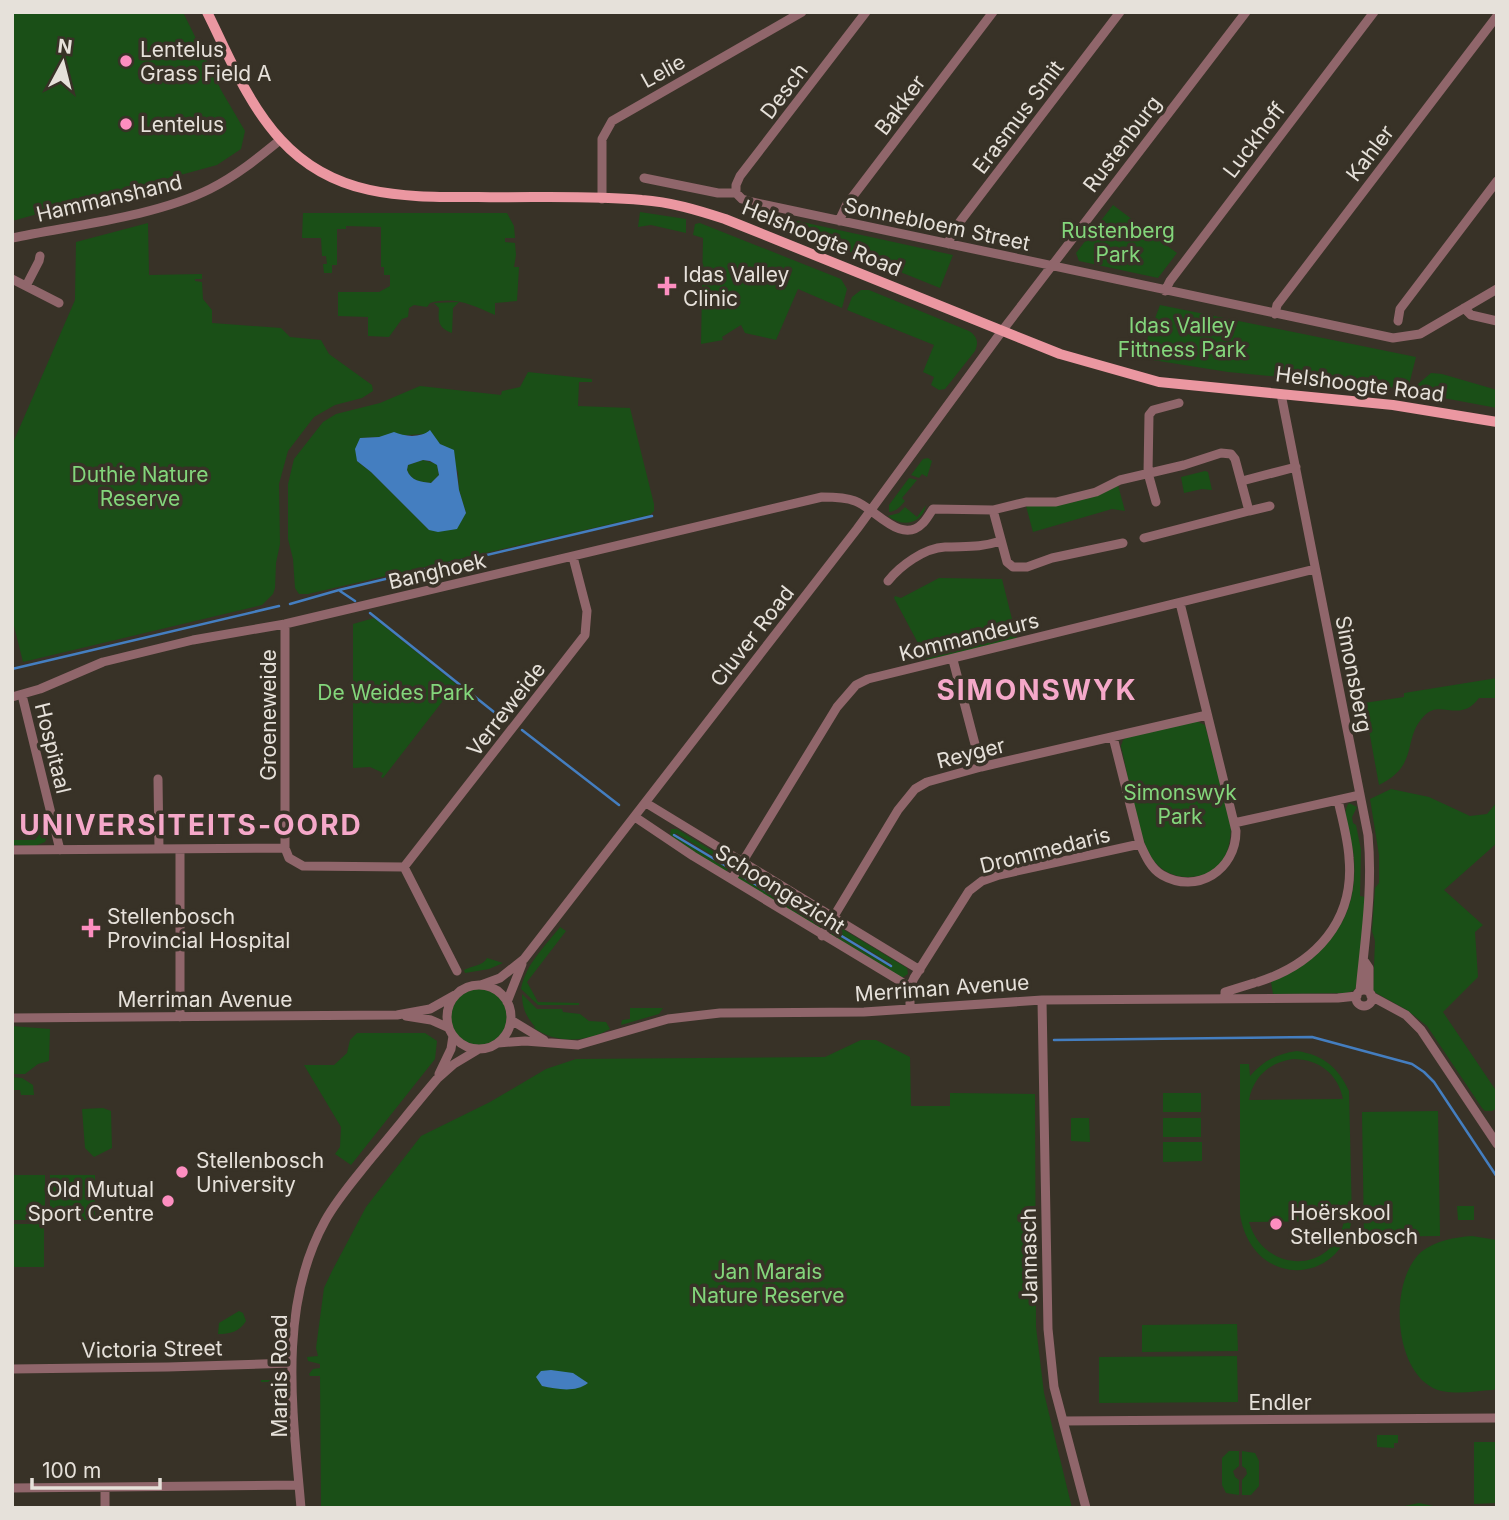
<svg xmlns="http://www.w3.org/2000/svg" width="1509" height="1520" viewBox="0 0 1509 1520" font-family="Inter,sans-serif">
<rect width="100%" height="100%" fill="#383227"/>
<path fill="#1a4f17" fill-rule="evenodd" d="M12,12h171l38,78 24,41 -4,18 -24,16 -205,56z
M1113,205l64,48 -19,25 -79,-17 -3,-8z
M640,212l46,7v14l-35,-8 -13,2z
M756,212l197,43 -13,33 -184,-74z
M303,213h204l7,13 1,12h-10v4l10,1 1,12 -2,12h5l-2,34 -22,2v12c-23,-10 -40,-19 -65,-12l-3,4 -13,-2 -5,3 -1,9 -6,2 -13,18 -21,-1v-19l-30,-1v-24h41l11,-6v-11h-6v-8h-3v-40l-35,-1v3h-9v36h-5v8h-8l-1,-9h4l-1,-8h-4l-1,-18h-19z
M148,223l1,52 53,-1v5h-7v2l7,1 1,17 9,11v13l69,5 9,9 31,3 8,14 43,31 1,6 -11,7 -27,7 -21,12 -26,34 -9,33 1,60 -4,19 -1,25 -2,6 -11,11 -239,57 -11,-44v-173l63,-145 1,-58z
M700,223l141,56 6,10 -5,19 -44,-19 -22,51 -31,-7 -4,-8 -19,12 1,3 -22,4 2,-106 -10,-3 2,-11z
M861,290h8l100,41c8,5 10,11 6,20l-30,38 -6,1 -8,-5 3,-8 -11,-5 11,-27 -87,-35 5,-13z
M459,302l-6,6 -1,25c-14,-5 -14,-12 -13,-25l-5,-5z
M1160,305l256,52 -8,32 -180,-17 -88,-14z
M528,372l64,7v3h-13l-1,24 52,2 24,96v7l-4,4 -342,79h-9l-4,-6 -2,-29 -5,-20v-55l6,-25 29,-37 13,-8 44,-11 40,-17 81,9 1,-4 18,-4zM425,434l15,10 18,28 1,18 7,23 -37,17 -58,-58 -14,-11 3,-23z
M1431,373l11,1 55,16v18l-75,-14 -4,-4v-6z
M928,458l4,3 -5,16 -5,-3 -3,4 -8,-3 12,-16z
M423,460l14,4 2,11 -8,8c-11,-1 -20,-2 -24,-13l1,-5z
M1205,471l3,1 4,18 -10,-1 -18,4 -3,-16z
M909,478l8,2 -15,18 3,3c-5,6 -8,10 -16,11v-7z
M1118,485l7,26 -13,-2 -79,23 -7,-26c33,0 64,-4 92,-21z
M926,505c-4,19 -23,23 -38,11l11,-3 6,-6 12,10z
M939,578l63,1 15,60 -90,21 -33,-62 1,-2 6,2z
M374,618l82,66 -73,94 -2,-1 2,-4 -13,-6 -17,1v-144z
M1497,678v20h-18c-19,26 -38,1 -54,17 -24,24 -4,49 -46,70l-15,-82 40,-6v-4z
M1196,721l9,4 26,102c-1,18 -4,37 -22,46 -6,3 -16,4 -22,4 -13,0 -25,-6 -33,-16 -16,-20 -26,-87 -33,-115l2,-6 4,-3z
M1391,789l38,8 41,19 17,-2 10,-12v41l-53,47 39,35 -8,7 3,45 -35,35 54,80v16l-5,3h-7l-3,-3 -55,-82 -20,-16 -31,-17 -3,-3 2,-49 -3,-10 3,-43 4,-5v-28l-9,-56z
M1349,803l8,4 -5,10 1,6 3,2 5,25 -1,46 5,1 -6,88 -6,6 -7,2 -73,1 -2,-12c57,-26 91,-66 82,-132 -2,-14 -13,-37 -4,-47z
M47,816l3,15 -5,11 -10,4 -23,-1v-5h23l9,-12 -2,-11z
M671,829h6l52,32 1,7 -5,4 -55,-36zM676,833l51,31 -1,4 -52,-32z
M742,870l81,47 -1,9 -4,2 -81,-50zM743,875l77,45 -1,3 -77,-45z
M560,927l6,4 -39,51 11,20 41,1v2h-41l-17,-16c4,-24 25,-44 39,-62z
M839,927l68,41 1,6 -8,5 -70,-44 3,-7zM836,931l56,33 -2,3 -55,-33z
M487,958l16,5 -14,6 -24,4 -1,-3c7,-4 19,-4 23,-12z
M451 1017a28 28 0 1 1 56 0a28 28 0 1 1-56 0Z
M522,994l15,15h25l1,3 17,2 9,7 17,1 4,7c-23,13 -54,15 -76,-1l1,-1c-9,-11 -13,-19 -13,-33z
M630,1008h33l-4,6 -38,11 1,-5 8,-1z
M12,1026l38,3 -1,32 -11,3 -13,10h-13z
M357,1033h68l12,8 -2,18 -84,106 -16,-11 5,-7 1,-20 -37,-62h30l13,-12 3,-13z
M861,1040h15l34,17 1,49h39v-13l85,1 1,233 8,66 28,115h-751l-1,-132h-10l-1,-2 4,-5 7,-1v-4l-12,-3 -1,-4 11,-1 -2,-8 8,-60 8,-17 34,-64 55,-71 69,-34 56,-33 30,-10 249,-2z
M1297,1051c26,4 41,16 52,40l3,128c-12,69 -101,69 -112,-5v-150h9l1,12c13,-15 26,-22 47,-25zM1293,1059c26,0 45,15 50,40l-94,1c4,-23 21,-38 44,-41zM1344,1221c-11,54 -80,53 -95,1z
M12,1077l10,1 11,7 1,10h-13l-1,-5h-8z
M1163,1093h38v19h-38z
M103,1108l8,3 1,37 -18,9 -9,-9 -3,-39z
M1438,1111l2,125 -76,1 -2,-125z
M1071,1118h18l1,24 -19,-1z
M1163,1118h38v19h-38z
M1163,1142h39v19l-39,1z
M12,1175h33v45h-33z
M50,1175h45v45h-45z
M1457,1206h17v14h-16z
M12,1224h32v43h-32z
M1472,1236l25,4v148l-4,2c-19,1 -43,6 -60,-2 -40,-20 -44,-107 -12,-136 14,-11 34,-15 51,-16z
M239,1311l4,2 3,8c-7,11 -16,13 -28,13l1,-11z
M1237,1324l1,27 -96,1v-27z
M1237,1356l1,46 -139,1v-46z
M261,1380h17l6,6 2,45h-7l-1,-49h-17z
M1377,1435h21v8h-4v5l-17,-1z
M1474,1442h23v61l-23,1z
M1229,1451h10v15l-6,5 2,6 4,3v15l-13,-2 -4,-8v-27z
M1242,1451l13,2 4,8v25l-8,9h-9v-15l5,-6 -1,-5 -4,-3z
M1419,1503l19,4 59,1h-102z"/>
<path fill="#447ec0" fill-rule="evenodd" d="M430,430l10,14 14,6 5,40 7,23 -9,16 -19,3 -9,-2 -58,-58 -14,-11 -2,-12 5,-11 19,-1 15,-5c11,5 27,6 36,-2zM423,460l7,1 7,4 2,10 -8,8c-10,-1 -20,-2 -24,-13l1,-5z
M551,1370l22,3 15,10c-13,10 -31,6 -46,3l-6,-9 5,-6z"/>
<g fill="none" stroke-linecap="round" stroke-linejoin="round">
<path stroke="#447ec0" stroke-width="2.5" d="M340,591l15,10
M290,604l49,-14 313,-74
M370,613l134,107
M12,669l267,-63
M522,730l97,75
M674,835l52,31
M742,876l77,47
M835,932l56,34
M1054,1040l258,-3 100,27 12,8 10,10 63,95"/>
<path stroke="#90666b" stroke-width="9" d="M644,178l74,15h18l6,6 10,3 641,136 27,-4 77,-45
M736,193v-8l4,-9 126,-164
M602,199v-60l10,-18 190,-109
M839,221l8,-17 146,-192
M12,238c62,-13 142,-21 198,-49 26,-13 48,-31 70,-49
M949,244l2,-10 11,-15 158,-207
M12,279l47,24
M26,286l13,-25 1,-5
M1165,291l5,-10 204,-269
M1464,308l7,7 26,6
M1275,314l2,-9 220,-289
M1398,321l2,-12 97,-128
M1281,394l87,441c5,54 -3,103 -8,156
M1242,481l54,-14
M1156,502l-8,-29 1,-58 4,-5 26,-7
M993,510l14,52 6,5h14l25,-9 71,-15
M1249,511l21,-5
M888,581c12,-15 36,-33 57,-34 23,-1 33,1 56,-6
M285,624v224
M953,660l28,107
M22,695l38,155
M12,697l28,-8 63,-27 90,-22 92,-16 537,-127c11,0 23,0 33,4 20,7 46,45 68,22 4,-4 7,-10 10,-14l60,1 33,-8h30l40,-10 24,-12 64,-15 37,-12 10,1 4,5 14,52 -105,27
M1113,737l27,107c5,11 11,25 22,31 35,20 74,-5 74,-44l-56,-228
M158,779l1,70
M646,803l274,167
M635,817l58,39 217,131
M1234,823l126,-28
M12,850l273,-2 4,10 14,8 101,1 53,104
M404,867l181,-232 2,-24 -14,-54
M732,879l105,-172 19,-22 12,-6 447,-110
M822,936l76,-126 17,-21 12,-7 54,-15 226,-52
M1365,962l4,6v24
M1258,982c57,-18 97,-61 91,-124 -1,-19 -7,-39 -11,-58
M481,985l19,-7 24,-19 333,-430 145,-198 244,-319
M447 1017a32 32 0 1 1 64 0a32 32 0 1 1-64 0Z
M1356 998a8 8 0 1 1 16 0a8 8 0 1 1-16 0Z
M1371,996l35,19 15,15 76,114
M1225,999v-7l29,-9
M1042,1000l6,329 6,58 32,121
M507,1002l15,-38
M910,1009v-22l4,-9 55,-87 13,-10 17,-6 141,-31
M406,1016l25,4 18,8
M180,1017v-168
M12,1018l385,-3 33,-6 25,-14
M511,1020l33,20
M498,1043l27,-2 53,4 90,-26 52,-6 144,-1 178,-12 296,-2 19,-2
M439,1074l12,-25 2,-13
M12,1369l156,-2 124,-4
M1063,1421l434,-3
M12,1488l287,-3
M105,1489v19
M301,1508c-8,-95 -24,-200 24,-287 12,-22 29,-41 44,-60 23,-27 45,-55 68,-82l17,-15 25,-15"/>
<path stroke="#eb97a1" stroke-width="10" d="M207,12c22,44 40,91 74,128 54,59 124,57 197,57 54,1 110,-2 164,3 29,2 55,10 83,19l335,135 99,28 234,23 104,17"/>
</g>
<g fill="#fd8ec0" stroke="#383227" stroke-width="2.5">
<circle cx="126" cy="61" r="7"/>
<circle cx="126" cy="124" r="7"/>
<path d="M663.5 275.5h7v7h7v7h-7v7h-7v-7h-7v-7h7z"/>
<path d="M87.5 917.5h7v7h7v7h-7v7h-7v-7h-7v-7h7z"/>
<circle cx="182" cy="1172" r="7"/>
<circle cx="168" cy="1201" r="7"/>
<circle cx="1276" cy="1224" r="7"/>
</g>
<g text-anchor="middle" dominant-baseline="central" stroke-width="7" stroke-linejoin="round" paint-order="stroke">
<g font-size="21" fill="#e6e1da" stroke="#383227" text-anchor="start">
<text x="140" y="49">Lentelus<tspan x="140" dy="24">Grass Field A</tspan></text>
<text x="140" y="124">Lentelus</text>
<text x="683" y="274">Idas Valley<tspan x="683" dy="24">Clinic</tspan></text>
<text x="107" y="916">Stellenbosch<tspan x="107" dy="24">Provincial Hospital</tspan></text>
<text x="196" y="1160">Stellenbosch<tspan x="196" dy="24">University</tspan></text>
<text x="154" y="1189" text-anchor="end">Old Mutual<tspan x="154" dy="24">Sport Centre</tspan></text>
<text x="1290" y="1212">Hoërskool<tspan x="1290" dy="24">Stellenbosch</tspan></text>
</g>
<g font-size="21" fill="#e6e1da" stroke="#383227">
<text transform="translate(663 71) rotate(-29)">Lelie</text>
<text transform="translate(784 91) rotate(-53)">Desch</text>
<text transform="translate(900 105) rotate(-53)">Bakker</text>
<text transform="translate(1018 117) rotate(-53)">Erasmus Smit</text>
<text transform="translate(1254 140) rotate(-53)">Luckhoff</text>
<text transform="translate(1122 144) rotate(-53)">Rustenburg</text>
<text transform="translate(1370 153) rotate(-53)">Kahler</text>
<text transform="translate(109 198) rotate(-13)">Hammanshand</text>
<text transform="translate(937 224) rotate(12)">Sonnebloem Street</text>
<text transform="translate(822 238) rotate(22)">Helshoogte Road</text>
<text transform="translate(1360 384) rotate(7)">Helshoogte Road</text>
<text transform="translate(437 571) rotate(-13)">Banghoek</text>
<text transform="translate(752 636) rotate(-52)">Cluver Road</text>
<text transform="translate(969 637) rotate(-14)">Kommandeurs</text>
<text transform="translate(1354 674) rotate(79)">Simonsberg</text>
<text transform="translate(506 709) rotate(-52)">Verreweide</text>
<text transform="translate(268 715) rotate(-90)">Groeneweide</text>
<text transform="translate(53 748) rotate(76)">Hospitaal</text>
<text transform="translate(971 753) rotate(-14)">Reyger</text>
<text transform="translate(1045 850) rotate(-14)">Drommedaris</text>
<text transform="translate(780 889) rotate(32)">Schoongezicht</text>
<text transform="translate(942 988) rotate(-4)">Merriman Avenue</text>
<text x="205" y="999">Merriman Avenue</text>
<text transform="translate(1029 1256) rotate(-91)">Jannasch</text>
<text transform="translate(152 1349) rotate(-1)">Victoria Street</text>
<text transform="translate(279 1376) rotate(-90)">Marais Road</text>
<text x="1280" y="1402">Endler</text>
</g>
<g font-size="21" fill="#83d67b" stroke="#383227">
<text x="1118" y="230">Rustenberg<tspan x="1118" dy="24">Park</tspan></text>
<text x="1182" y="325">Idas Valley<tspan x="1182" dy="24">Fittness Park</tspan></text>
<text x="140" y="474">Duthie Nature<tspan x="140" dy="24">Reserve</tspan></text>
<text x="396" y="692">De Weides Park</text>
<text x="1180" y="792">Simonswyk<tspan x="1180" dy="24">Park</tspan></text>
<text x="768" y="1271">Jan Marais<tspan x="768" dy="24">Nature Reserve</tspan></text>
</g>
<g font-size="28" font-weight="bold" letter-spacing="2" fill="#f5a8c9" stroke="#383227">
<text x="1037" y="690">SIMONSWYK</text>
<text x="191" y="825">UNIVERSITEITS-OORD</text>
</g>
</g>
<rect width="1509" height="1520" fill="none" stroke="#e6e1da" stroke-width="28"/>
<g transform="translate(63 63) rotate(7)" stroke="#383227" stroke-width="5" paint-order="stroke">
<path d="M0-5L12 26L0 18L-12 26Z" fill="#e6e1da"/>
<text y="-10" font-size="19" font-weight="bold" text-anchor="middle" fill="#e6e1da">N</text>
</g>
<path d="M32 1478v10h128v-10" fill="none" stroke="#e6e1da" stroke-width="3.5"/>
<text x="42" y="1478" font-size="21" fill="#e6e1da" stroke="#383227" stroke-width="5" paint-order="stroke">100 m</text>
</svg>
